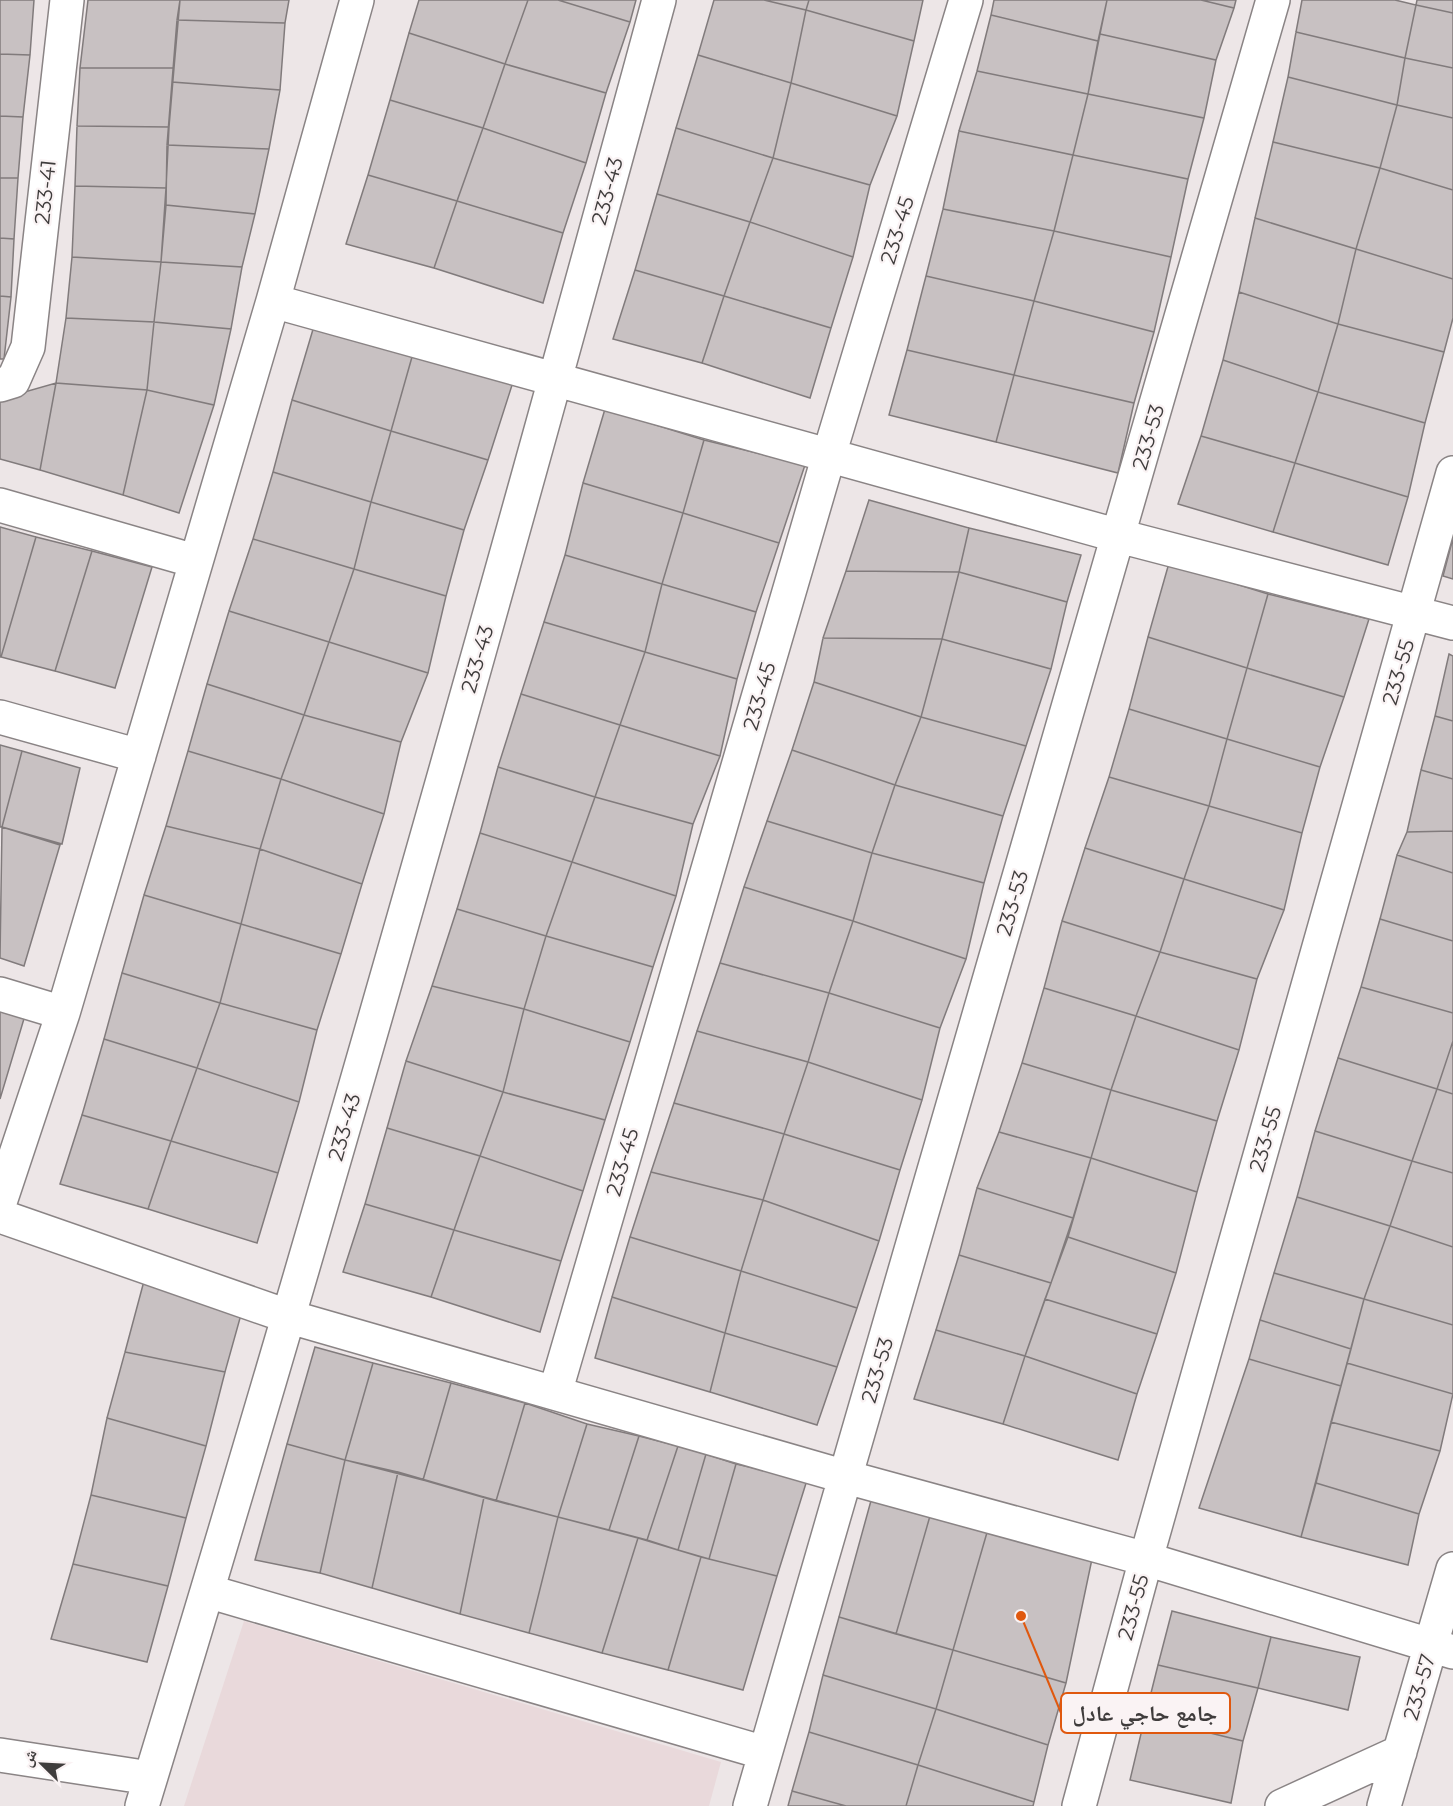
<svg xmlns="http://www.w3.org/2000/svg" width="1453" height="1806" viewBox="0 0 1453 1806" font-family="Montserrat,'Noto Naskh Arabic',sans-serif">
<rect width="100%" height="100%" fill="#ede6e7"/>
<path fill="#e9d9db" d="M244,1621l477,141 -12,44h-525z"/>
<path fill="#c8c1c2" stroke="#817b7c" stroke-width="1.5" d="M0,0h34l-4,55 -30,-1z
M88,0h92l-6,68h-94z
M180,0h109l-4,23 -108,-3z
M419,0h109l-23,64 -96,-31z
M528,0h30l72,22 -24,71 -101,-29z
M558,0h78l-6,22z
M714,0h50l42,10 -15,73 -93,-28z
M764,0h45l-3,10z
M809,0h114l-9,41 -108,-31z
M994,0h113l-9,41 -107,-26z
M1107,0h94l33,8 -18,52 -116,-26z
M1201,0h35l-2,8z
M1302,0h93l21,5 -11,53 -109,-26z
M1417,0h36v13l-37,-8z
M1416,5l37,8v55l-48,-10z
M806,10l108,31 -17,75 -106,-33z
M991,15l107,26 -10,53 -111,-23z
M177,20l108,3 -5,67 -108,-8z
M1296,32l109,26 -8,47 -109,-28z
M409,33l96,31 -22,64 -93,-28z
M1100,34l116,26 -12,58 -116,-24z
M0,54l30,1 -7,62 -23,-1z
M698,55l93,28 -18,75 -97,-30z
M1405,58l48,10v50l-56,-13z
M505,64l101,29 -20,70 -103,-35z
M80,68h94l-5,59 -92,-1z
M977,71l111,23 -15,61 -114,-24z
M1288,77l109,28 -17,63 -107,-26z
M172,82l108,8 -11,59 -102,-4z
M791,83l106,33 -27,69 -97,-27z
M1088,94l116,24 -16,61 -115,-24z
M390,100l93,28 -26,73 -89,-26z
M1397,105l56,13v72l-73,-22z
M0,116l23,1 -5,61h-18z
M77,126l92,1 -3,61 -91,-2z
M483,128l103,35 -23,70 -106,-32z
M676,128l97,30 -23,64 -93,-28z
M959,131l114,24 -19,76 -111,-22z
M1273,142l107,26 -24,81 -101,-31z
M167,145l102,4 -14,65 -89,-9z
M1073,155l115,24 -17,78 -117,-26z
M773,158l97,27 -17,72 -103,-35z
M1380,168l73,22v89l-97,-30z
M368,175l89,26 -23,67 -88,-24z
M0,178h18l-4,61 -14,-1z
M75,186l91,2 -5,74 -89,-5z
M657,194l93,28 -26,74 -89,-26z
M457,201l106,32 -20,70 -109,-35z
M166,205l89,9 -13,53 -81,-5z
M943,209l111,22 -20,70 -108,-25z
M1255,218l101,31 -18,75 -99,-32z
M750,222l103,35 -22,71 -107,-32z
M1054,231l117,26 -17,75 -120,-31z
M0,238l14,1 -3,58 -11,-1z
M1356,249l97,30v39l-9,34 -106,-28z
M72,257l89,5 -7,60 -88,-4z
M161,262l81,5 -11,62 -77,-7z
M635,270l89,26 -22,67 -89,-24z
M926,276l108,25 -20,74 -107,-25z
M1239,292l99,32 -20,68 -95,-32z
M0,296l11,1 -7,62h-4z
M724,296l107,32 -21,70 -108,-35z
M1034,301l120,31 -20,71 -120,-28z
M66,318l88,4 -7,68 -91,-7z
M154,322l77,7 -17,76 -67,-15z
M1338,324l106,28 -19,71 -107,-31z
M314,326l98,31 -21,74 -99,-31z
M907,350l107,25 -18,67 -107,-27z
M412,357l101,25 -25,78 -97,-29z
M1223,360l95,32 -23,71 -94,-27z
M1014,375l120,28 -16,70 -122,-31z
M56,383l-16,87 -40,-11v-60z
M56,383l91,7 -24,105 -83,-25z
M147,390l67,15 -35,108 -56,-18z
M1318,392l107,31 -17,74 -113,-34z
M292,400l99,31 -20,71 -98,-30z
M605,409l99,31 -21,73 -100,-30z
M391,431l97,29 -24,70 -93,-28z
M1201,436l94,27 -22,69 -95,-28z
M704,440l101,25 -26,78 -96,-30z
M1295,463l113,34 -20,68 -115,-33z
M273,472l98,30 -17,67 -101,-30z
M583,483l100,30 -21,71 -97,-29z
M869,500l100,28 -10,44 -113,-1z
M371,502l93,28 -18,66 -92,-27z
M683,513l96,30 -23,69 -94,-28z
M0,527l36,10 -35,120h-1z
M969,528l112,27 -14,47 -108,-30z
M36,537l56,14 -37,120 -54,-14z
M1453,538v41l-10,-3z
M253,539l101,30 -25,73 -100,-31z
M92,551l60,16 -37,121 -60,-17z
M565,555l97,29 -17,68 -101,-30z
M1169,563l99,31 -21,74 -99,-31z
M354,569l92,27 -18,77 -99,-31z
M846,571l113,1 -17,67 -119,-1z
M959,572l108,30 -16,67 -109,-30z
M662,584l94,28 -19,67 -92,-27z
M1268,594l101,25 -25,78 -97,-29z
M229,611l100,31 -25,73 -97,-31z
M544,622l101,30 -25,73 -99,-31z
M1148,637l99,31 -20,71 -98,-30z
M823,638l119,1 -21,78 -107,-35z
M942,639l109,30 -25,77 -105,-29z
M329,642l99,31 -27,69 -97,-27z
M645,652l92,27 -17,77 -100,-31z
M1449,654l4,2v65l-18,-5z
M1247,668l97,29 -24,70 -93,-28z
M814,682l107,35 -26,68 -103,-35z
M207,684l97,31 -23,64 -93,-28z
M521,694l99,31 -25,72 -97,-30z
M1129,709l98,30 -18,67 -100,-29z
M304,715l97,27 -17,72 -103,-35z
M1435,716l18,5v58l-32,-9z
M921,717l105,29 -23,70 -108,-31z
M620,725l100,31 -27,68 -98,-27z
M1227,739l93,28 -18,66 -93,-27z
M0,745l22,6 -20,76h-2z
M792,750l103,35 -23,68 -105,-32z
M22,751l58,17 -18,76 -60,-17z
M188,751l93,28 -21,70 -94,-23z
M498,767l97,30 -23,65 -92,-29z
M1421,770l32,9v52l-46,1z
M1109,777l100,29 -25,73 -99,-31z
M281,779l103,35 -22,70 -102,-35z
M895,785l108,31 -19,67 -112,-30z
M595,797l98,27 -17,72 -104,-34z
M1209,806l93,27 -18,77 -100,-31z
M767,821l105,32 -19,68 -109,-34z
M166,826l94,23 -19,75 -97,-29z
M2,827l58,18 -36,121 -24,-8z
M1453,831v42l-56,-18 10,-23z
M480,833l92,29 -26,74 -89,-27z
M1085,848l99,31 -24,73 -98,-31z
M260,849l102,35 -21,70 -100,-30z
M872,853l112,30 -18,76 -113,-38z
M1397,855l56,18v68l-73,-22z
M572,862l104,34 -23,71 -107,-31z
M1184,879l100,31 -27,69 -97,-27z
M744,887l109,34 -24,72 -109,-30z
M144,895l97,29 -21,79 -98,-30z
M457,909l89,27 -22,73 -92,-23z
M1380,919l73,22v72l-92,-26z
M853,921l113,38 -26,69 -111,-35z
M1062,921l98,31 -24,64 -92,-28z
M241,924l100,30 -24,76 -97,-27z
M546,936l107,31 -23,75 -106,-33z
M1160,952l97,27 -18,71 -103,-34z
M720,963l109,30 -21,69 -111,-31z
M122,973l98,30 -23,65 -93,-29z
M432,986l92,23 -21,83 -97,-31z
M1361,987l92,26v28l-16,48 -99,-31z
M1044,988l92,28 -25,74 -89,-27z
M829,993l111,35 -18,72 -114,-38z
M220,1003l97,27 -18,72 -102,-34z
M0,1005l26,7 -26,87z
M524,1009l106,33 -25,78 -102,-28z
M1136,1016l103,34 -22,71 -106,-31z
M697,1031l111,31 -24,72 -110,-31z
M104,1039l93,29 -26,73 -89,-26z
M1453,1041v53l-16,-5z
M1338,1058l99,31 -25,72 -97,-30z
M406,1061l97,31 -23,64 -93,-28z
M808,1062l114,38 -22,70 -116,-36z
M1022,1063l89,27 -20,68 -92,-26z
M197,1068l102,34 -21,71 -107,-32z
M1437,1089l16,5v79l-41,-12z
M1111,1090l106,31 -20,71 -106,-34z
M503,1092l102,28 -22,71 -103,-35z
M674,1103l110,31 -21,66 -112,-28z
M82,1115l89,26 -23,68 -88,-25z
M387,1128l93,28 -26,74 -89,-26z
M1315,1131l97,30 -22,65 -93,-29z
M999,1132l92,26 -18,60 -96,-30z
M784,1134l116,36 -21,71 -116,-41z
M171,1141l107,32 -21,70 -109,-34z
M480,1156l103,35 -22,70 -107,-31z
M1091,1158l106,34 -21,81 -108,-36z
M1412,1161l41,12v74l-63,-21z
M651,1172l112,28 -22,71 -111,-34z
M977,1188l96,30 -22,65 -92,-28z
M1297,1197l93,29 -26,73 -90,-26z
M763,1200l116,41 -22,67 -116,-37z
M365,1204l89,26 -23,67 -88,-25z
M1390,1226l63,21v78l-89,-26z
M454,1230l107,31 -21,71 -109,-35z
M630,1237l111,34 -16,62 -113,-36z
M1068,1237l108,36 -19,61 -112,-35z
M959,1255l92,28 -26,73 -89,-26z
M741,1271l116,37 -20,59 -112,-34z
M1274,1273l90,26 -13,50 -91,-29z
M144,1281l98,30 -17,61 -100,-20z
M612,1297l113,36 -15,59 -115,-34z
M1045,1299l112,35 -20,60 -112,-38z
M1364,1299l89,26v69l-106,-31z
M1260,1320l91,29 -10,37 -92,-27z
M936,1330l89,26 -22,68 -89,-25z
M725,1333l112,34 -20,58 -107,-33z
M315,1347l58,16 -28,97 -58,-16z
M125,1352l100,20 -19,74 -99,-28z
M1025,1356l112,38 -19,66 -115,-36z
M1249,1359l92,27 -40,151 -102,-29z
M373,1363l78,20 -28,97 -78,-20z
M1347,1363l106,31 -13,57 -109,-29z
M451,1383l74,20 -29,98 -73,-21z
M525,1403l62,21 -29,93 -62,-16z
M107,1418l99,28 -20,72 -95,-23z
M1331,1422l109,29 -21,63 -103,-31z
M587,1424l52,12 -30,94 -51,-13z
M639,1436l39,10 -31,94 -38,-10z
M287,1444l58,16 -25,113 -65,-13z
M678,1446l28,8 -28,96 -31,-10z
M706,1454l30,10 -27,95 -31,-9z
M345,1460l53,12 -26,116 -52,-15z
M736,1464l71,16 -30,96 -68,-17z
M398,1472l86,25 -24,117 -88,-26z
M1316,1483l103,31 -11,51 -107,-28z
M91,1495l95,23 -18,68 -95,-22z
M484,1497l74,20 -29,116 -69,-19z
M872,1497l58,19 -34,118 -57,-17z
M930,1516l58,13 -35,121 -57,-16z
M558,1517l80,21 -36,115 -73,-20z
M988,1529l104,30 -26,124 -113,-33z
M638,1538l63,19 -33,113 -66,-17z
M701,1557l76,19 -34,114 -75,-20z
M73,1564l95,22 -21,76 -96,-23z
M1172,1611l99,26 -13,51 -100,-23z
M839,1617l114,33 -17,59 -113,-34z
M1271,1637l89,20 -12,53 -90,-22z
M953,1650l113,33 -18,62 -112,-36z
M1158,1665l100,23 -15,53 -98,-24z
M823,1675l113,34 -18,56 -109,-33z
M936,1709l112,36 -14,57 -116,-37z
M1145,1717l98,24 -12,62 -101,-23z
M809,1732l109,33 -12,41h-60l-54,-15z
M918,1765l116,37 -1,4h-127z
M792,1791l54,15h-58z"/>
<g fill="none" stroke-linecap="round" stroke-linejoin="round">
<defs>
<path id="minor" d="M273,301l846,235 334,87
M0,385l13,-4 15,-34 39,-347
M0,505l195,56
M0,717l139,39
M0,994l63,19
M0,1202l63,-189 210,-712 84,-301
M0,1216l290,101 556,160 300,82 307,93
M555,1393l274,-938 137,-455
M207,1591l558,162
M0,1755l150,23
M142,1806c183,-599 353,-1202 517,-1806
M750,1806l523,-1806
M1079,1806l67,-247 307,-1086
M1282,1806l118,-54
M1384,1806l69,-237"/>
</defs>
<use href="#minor" stroke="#8a8485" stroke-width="36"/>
<use href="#minor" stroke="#fff" stroke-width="33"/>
</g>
<g text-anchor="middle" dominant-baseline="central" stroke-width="4.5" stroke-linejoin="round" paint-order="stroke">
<g font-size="21" fill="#3f3c3c" stroke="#faf3f4">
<text transform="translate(607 191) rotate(-75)">233-43</text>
<text transform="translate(45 192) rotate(-84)">233-41</text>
<text transform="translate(897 230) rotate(-73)">233-45</text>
<text transform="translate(1148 437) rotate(-74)">233-53</text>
<text transform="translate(477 659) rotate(-74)">233-43</text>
<text transform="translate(1398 672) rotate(-74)">233-55</text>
<text transform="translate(759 696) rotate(-74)">233-45</text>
<text transform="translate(1012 903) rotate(-74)">233-53</text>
<text transform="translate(344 1127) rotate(-74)">233-43</text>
<text transform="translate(1265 1139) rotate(-74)">233-55</text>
<text transform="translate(622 1162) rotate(-74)">233-45</text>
<text transform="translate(877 1370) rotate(-74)">233-53</text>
<text transform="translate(1133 1607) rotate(-75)">233-55</text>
<text transform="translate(1419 1687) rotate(-74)">233-57</text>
</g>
</g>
<path fill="none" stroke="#e0580e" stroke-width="2" d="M1021 1616L1061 1713"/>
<circle fill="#e0580e" stroke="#faf3f4" stroke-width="2" cx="1021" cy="1616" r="6"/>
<rect fill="#faf3f4" stroke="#e0580e" stroke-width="2" x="1061" y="1693" width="169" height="40" rx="6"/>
<g font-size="22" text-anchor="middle" font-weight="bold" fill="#3f3c3c">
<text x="1145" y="1721">جامع حاجي عادل</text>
</g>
<g transform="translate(42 1764) rotate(294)" stroke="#faf3f4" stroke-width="4.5" paint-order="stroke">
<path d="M0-4.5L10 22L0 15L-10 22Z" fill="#3f3c3c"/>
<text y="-9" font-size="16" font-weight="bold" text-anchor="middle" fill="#3f3c3c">ش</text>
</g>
</svg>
